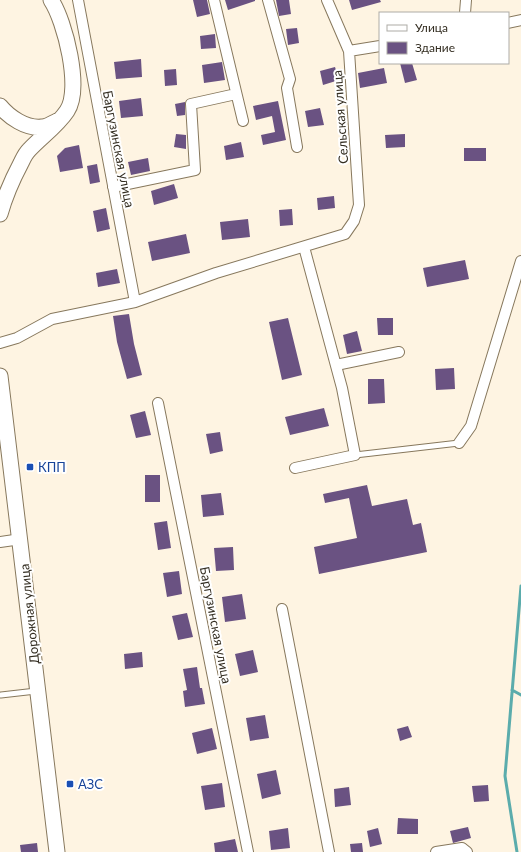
<svg xmlns="http://www.w3.org/2000/svg" width="521" height="852" viewBox="0 0 521 852" font-family="Lato,sans-serif">
<rect width="100%" height="100%" fill="#fef4e2"/>
<g fill="none" stroke-linecap="round" stroke-linejoin="round">
<path stroke="#5bacac" stroke-width="3" d="M512,690l9,5
M517,852l-12,-76 16,-190"/>
</g>
<path fill="#6a5282" d="M193,0h14l3,14 -13,3z
M225,0h30v1l-27,9z
M276,0h13l2,14 -12,2z
M349,0h31l1,2 -29,8z
M297,28l2,15 -11,2 -2,-16z
M215,34l1,14 -15,1 -1,-13z
M141,59l1,18 -26,2 -2,-17z
M222,62l3,18 -21,3 -2,-18z
M400,63h12l5,17 -12,3z
M335,67l4,13 -16,5 -3,-14z
M384,68l3,15 -27,5 -2,-15z
M176,69l1,16 -12,1 -1,-16z
M141,98l2,18 -22,2 -2,-17z
M278,101l8,39 -23,5 -2,-10 14,-3 -3,-16 -16,4 -3,-14z
M185,102v13l-8,1 -2,-12z
M320,108l4,17 -16,2 -3,-16z
M176,134l10,1v14l-12,-2z
M405,134v13l-19,1 -1,-13z
M241,142l3,15 -18,3 -2,-14z
M79,145l4,23 -23,4 -3,-16 8,-8z
M464,148h22v13h-22z
M148,158l2,13 -19,4 -3,-13z
M97,164l3,18 -10,2 -3,-18z
M174,184l4,14 -24,7 -3,-14z
M334,196l1,12 -17,2 -1,-12z
M106,208l4,21 -13,3 -4,-21z
M292,209l1,16 -13,1 -1,-16z
M248,219l2,18 -28,3 -2,-18z
M186,234l4,19 -38,8 -4,-19z
M465,260l4,19 -42,8 -4,-19z
M117,269l3,14 -22,4 -2,-14z
M129,314l5,30 8,31 -15,4 -10,-37 -4,-26z
M288,318l14,57 -20,5 -13,-58z
M377,318h16v17h-15z
M357,331l5,20 -15,3 -4,-19z
M454,368l1,21 -19,1 -1,-21z
M368,379h16l1,24 -17,1z
M324,408l5,18 -39,9 -5,-18z
M145,411l6,24 -15,3 -6,-23z
M220,432l3,19 -13,3 -4,-20z
M145,475h15v27h-15z
M367,485l5,21 35,-7 6,26 8,-2 6,29 -108,22 -5,-27 43,-9 -8,-40 -24,5 -2,-9z
M221,493l3,22 -21,2 -2,-22z
M167,521l4,27 -13,2 -4,-27z
M233,547l1,23 -18,1 -2,-23z
M179,571l3,23 -15,3 -4,-24z
M242,594l4,25 -21,3 -3,-25z
M187,613l6,24 -15,3 -6,-24z
M253,650l5,22 -18,4 -5,-22z
M142,652l1,15 -18,2 -1,-15z
M197,667l3,21h2l3,16 -20,3 -2,-16 4,-1 -4,-21z
M265,715l4,23 -19,3 -4,-23z
M408,726l4,11 -12,4 -3,-12z
M212,728l5,21 -20,5 -5,-21z
M276,770l5,24 -19,5 -5,-25z
M222,783l3,24 -20,3 -4,-24z
M488,785l1,16 -15,1 -2,-16z
M349,787l2,18 -16,2 -1,-18z
M398,818l20,1v15h-21z
M468,827l3,11 -18,5 -3,-12z
M288,828l2,20 -19,2 -2,-19z
M378,828l4,16 -12,3 -3,-16z
M235,839l3,13h-23l-1,-9z
M37,843l1,9h-17l-1,-7z
M362,843l1,9h-12l-1,-8z"/>
<g fill="none" stroke-linecap="round" stroke-linejoin="round">
<defs>
<path id="lane" d="M355,455l104,-12
M1,695l35,-4"/>
<path id="street" d="M78,0l57,302
M214,0l29,121
M268,0l22,79 -3,9 10,59
M465,13l1,-13
M508,23l13,-3
M349,51l31,-5
M113,187l82,-17 -4,-66 45,-10
M0,343l17,-5 35,-19 83,-17 81,-29 129,-39 9,-13 5,-16 -10,-154 -22,-51
M336,365l63,-13
M158,403l90,449
M459,443l12,-17 50,-165
M295,468l60,-13 -13,-67 -38,-141
M0,542l21,-3
M282,609l47,243
M436,852l26,-4 5,4"/>
<path id="primary" d="M0,106c9,11 26,23 42,21 5,0 11,-4 15,-6
M0,214c5,-18 12,-34 21,-51 2,-4 4,-9 8,-13 12,-13 28,-24 38,-39 15,-22 -2,-90 -16,-111
M0,376c20,158 38,317 57,476"/>
</defs>
<use href="#lane" stroke="#87785d" stroke-width="7"/>
<use href="#street" stroke="#87785d" stroke-width="12"/>
<use href="#primary" stroke="#87785d" stroke-width="17"/>
<use href="#lane" stroke="#fff" stroke-width="5"/>
<use href="#street" stroke="#fff" stroke-width="10"/>
<use href="#primary" stroke="#fff" stroke-width="15"/>
</g>
<g fill="#1a4fb4" stroke="#fff" stroke-width="1.5">
<rect x="26" y="463" width="8" height="8" rx="2"/>
<rect x="66" y="780" width="8" height="8" rx="2"/>
</g>
<g text-anchor="middle" dominant-baseline="central" stroke-width="4" stroke-linejoin="round" paint-order="stroke">
<g font-size="13" fill="#332d21" stroke="#fff">
<text transform="translate(340 117) rotate(-94)">Сельская улица</text>
<text transform="translate(119 149) rotate(79)">Баргузинская улица</text>
<text transform="translate(29 614) rotate(-96)">Дорожная улица</text>
<text transform="translate(216 625) rotate(79)">Баргузинская улица</text>
</g>
<g font-size="13" fill="#164399" stroke="#fff" text-anchor="start">
<text x="38" y="467">КПП</text>
<text x="78" y="784">АЗС</text>
</g>
</g>
<rect x="379" y="12" width="130" height="52" fill="#ffffff" stroke="#adaba6"/>
<rect x="387" y="25" width="20" height="6" fill="#ffffff" stroke="#adaba6"/>
<text x="415" y="32" font-size="12" fill="#332d21">Улица</text>
<rect x="387" y="42" width="20" height="12" fill="#6a5282" stroke="#adaba6"/>
<text x="415" y="52" font-size="12" fill="#332d21">Здание</text>
</svg>
